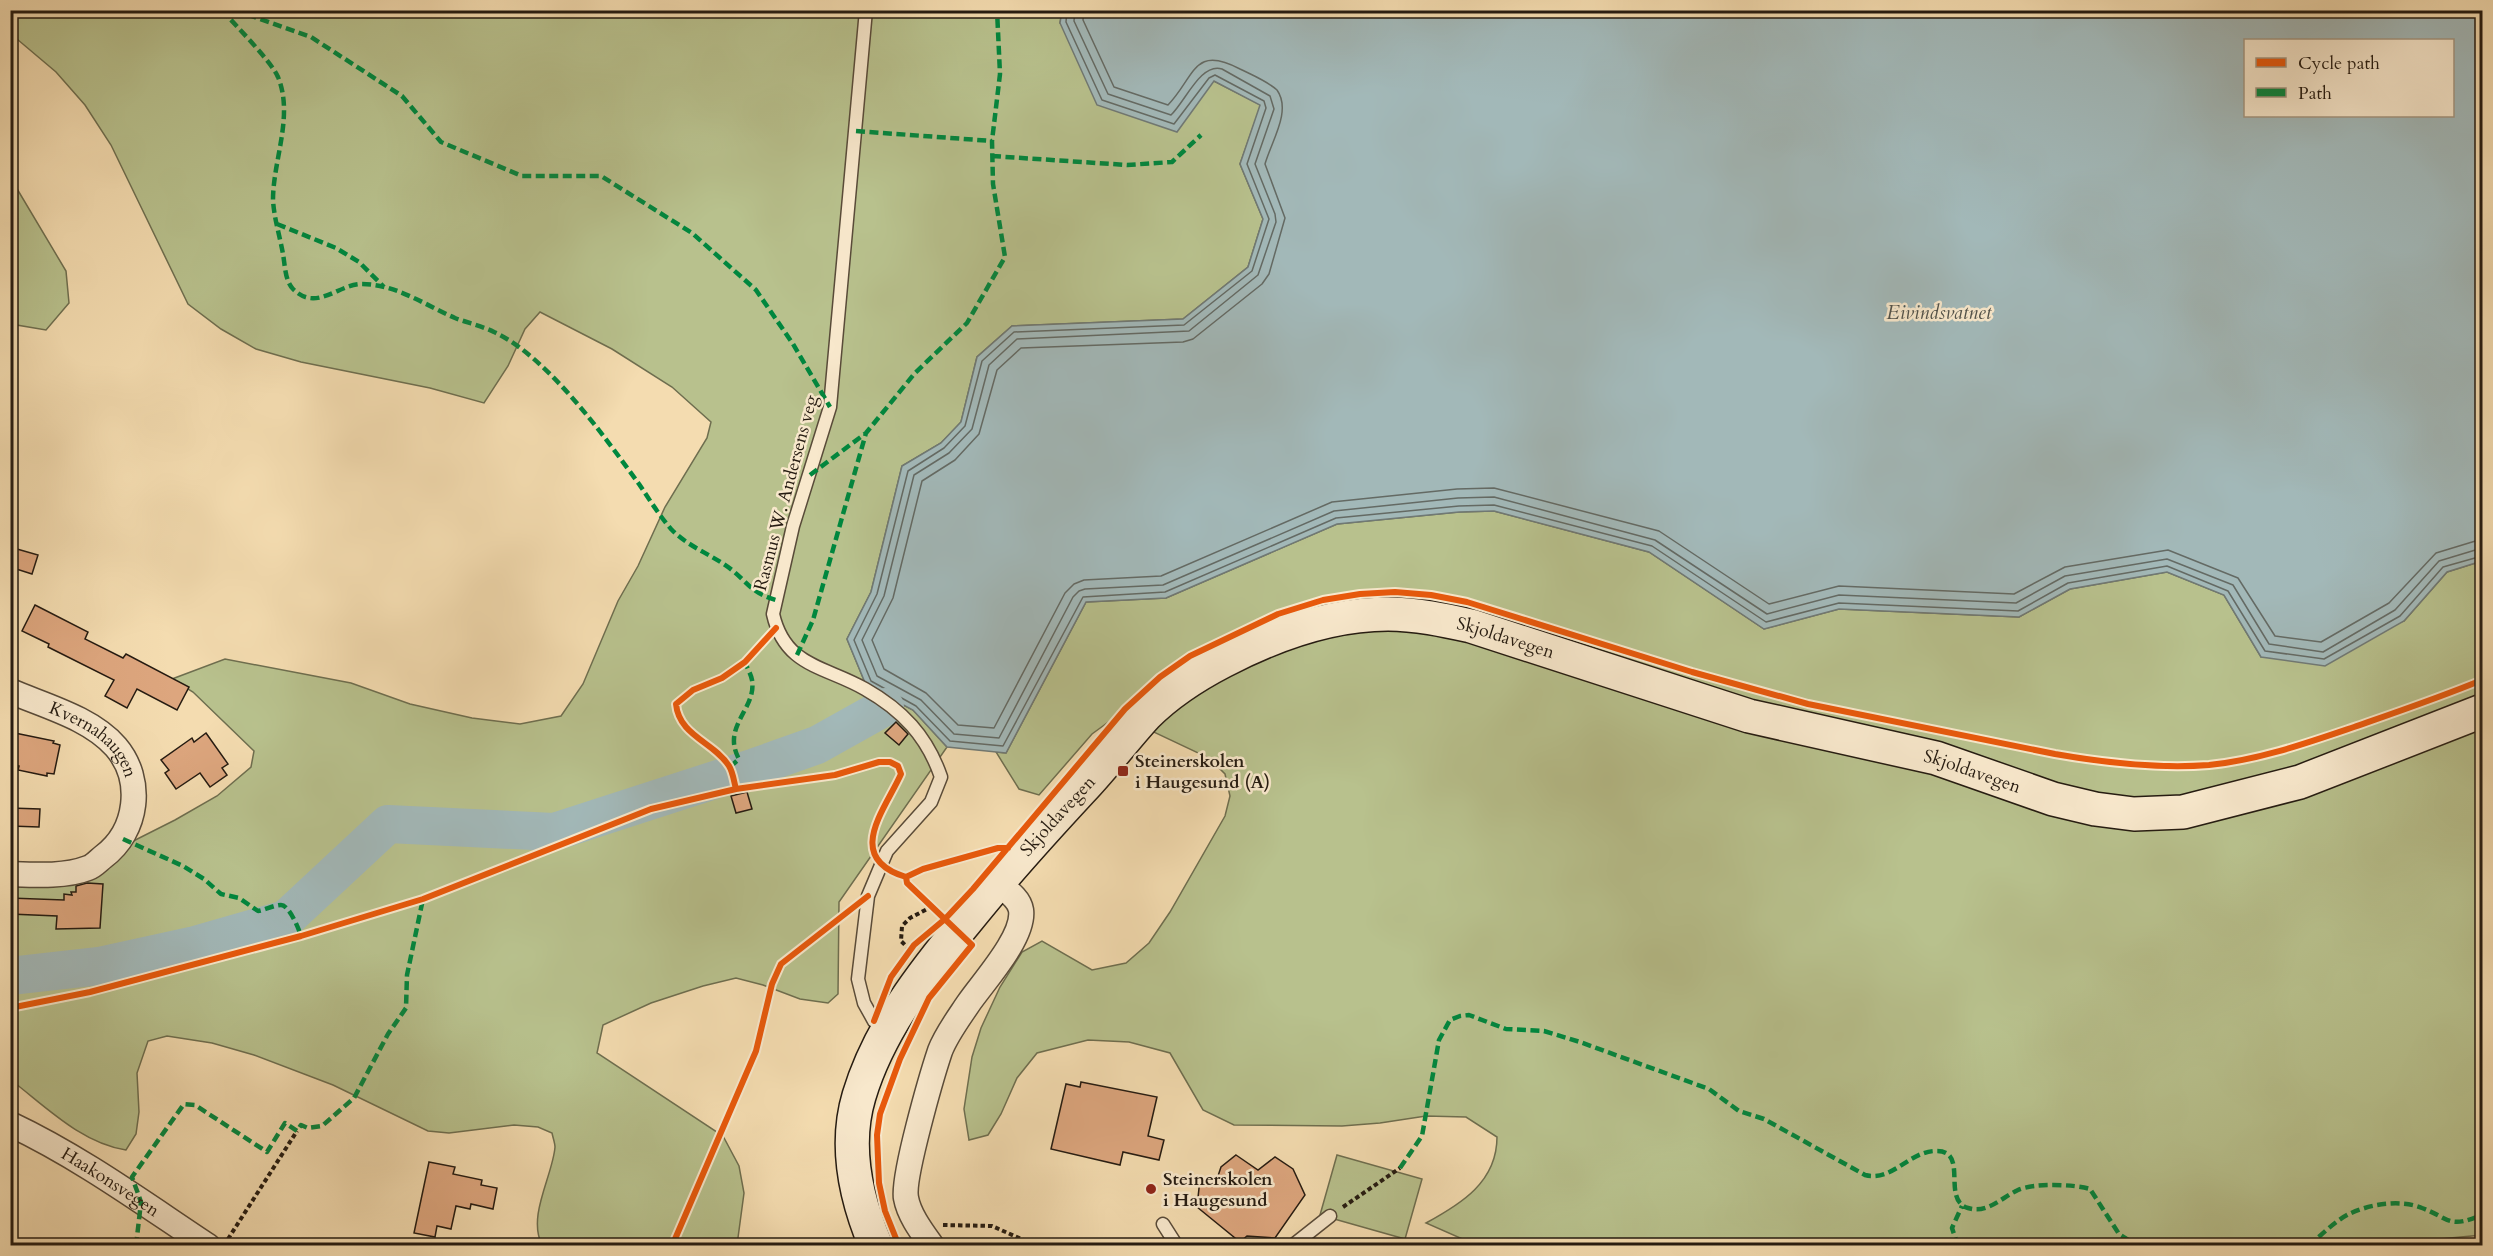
<svg xmlns="http://www.w3.org/2000/svg" width="2493" height="1256" viewBox="0 0 2493 1256" font-family="Cardo,serif">
<rect width="100%" height="100%" fill="#f4dcb0"/>
<filter id="stains"><feTurbulence type="fractalNoise" baseFrequency=".00333" numOctaves="4"/><feColorMatrix values="0 0 0 0 .2 0 0 0 0 .09 0 0 0 0 .02 0 0 0 .5 -.17"/></filter>
<radialGradient id="worn" r=".72"><stop offset=".6" stop-color="#630" stop-opacity="0"/><stop offset="1" stop-color="#630" stop-opacity=".3"/></radialGradient>
<path fill="#b8c18d" stroke="#6e6e4f" stroke-width="1.5" d="M11,11h1051l-2,12 154,58 47,24 -21,59 23,55 -15,48 -65,52 -171,7 -35,31 -16,65 -20,21 -39,23 -31,126 -24,47 19,46 47,25 34,37 -108,155 -1,92 -10,9 -28,-4 -37,-14 -27,-7 -33,8 -52,17 -48,22 -6,28 126,83 16,30 5,27 -7,52h-195c-15,-29 11,-70 13,-98 0,-4 -2,-9 -3,-14l-14,-6 -24,-2 -65,8 -21,-2 -95,-46 -79,-30 -42,-12 -45,-7 -19,5 -11,32 2,39 -3,22 -10,16c-45,-7 -81,-44 -115,-70l-1,-194 40,-3 125,-63 42,-24 34,-29 3,-16 -61,-59 -21,-13 53,-20 126,24 59,21 62,14 48,6 41,-8 22,-32 35,-83 20,-35 27,-59 42,-69 4,-16 -39,-35 -60,-38 -72,-37 -15,17 -17,37 -24,37 -54,-15 -129,-26 -45,-13 -35,-20 -33,-25 -77,-159 -26,-40 -29,-33 -45,-38z
M10,177l56,94 3,32 -23,27 -35,-6z
M1494,511l155,41 115,77 75,-20 180,8 51,-28 97,-17 57,23 37,62 143,-36 43,-49 35,-11v674l-42,4 -10,7 -954,-1 -50,-22c35,-19 71,-41 71,-86l-31,-20 -40,-1 -46,7 -38,3 -108,-1 -31,-15 -33,-57 -41,-11 -41,-2 -51,13 -20,25 -16,36 -13,21 -19,5 -5,-31 8,-52 9,-29 19,-41 22,-35 20,-11 50,29 34,-7 23,-20 21,-31 55,-96 5,-20 -5,-22 -16,-16 -91,-43 -26,19 -53,61 -20,-6 -23,-37 10,1 80,-151 80,-4 171,-74 122,-12z
M1337,1155l85,24 -17,60 -85,-24z"/>
<path fill="#a2b8b8" stroke="#707975" stroke-width="1.5" fill-rule="evenodd" d="M1062,11h1420v550l-35,11 -43,49 -79,45 -64,-9 -37,-62 -57,-23 -97,17 -51,28 -180,-8 -75,20 -115,-77 -155,-41 -35,1 -122,12 -171,74 -80,4 -80,151 -59,-6 -34,-37 -47,-25 -19,-46 24,-47 31,-126 39,-23 20,-21 16,-65 35,-31 171,-7 65,-52 15,-48 -23,-55 20,-59 -46,-24 -37,51 -80,-27 -37,-82zM2246,40h206v76h-206z"/>
<g fill="none" stroke-linecap="round" stroke-linejoin="round">
<path stroke="#646a64" stroke-width="1.5" d="M1067,10l-1,12 36,78 72,24 35,-46 6,-3 49,26 2,7 -19,56 22,55 -17,52 -68,54 -170,7 -32,29 -17,65 -21,22 -36,23 -31,123 -23,46 17,41 45,25 34,35 53,5 80,-149 82,-5 171,-74 123,-12 35,-1 158,41 114,76 73,-19 179,8 50,-28 99,-17 61,25 37,60 59,8 76,-43 43,-49 39,-11
M1075,10l-1,11 34,73 63,21c14,-13 30,-53 51,-46l48,27 4,13 -19,55 20,50 1,8 -18,53 -69,56 -172,8 -28,26 -17,64 -23,24 -35,22 -30,121 -22,44 15,36 44,24 33,34 45,4 74,-141 6,-6 6,-2 78,-4 171,-74 124,-13 36,-1 161,43 112,74 72,-19 177,8 49,-27 102,-17 66,26 36,59 54,8 72,-42 44,-49 43,-13
M1084,10l-1,10 31,67 54,18c27,-28 25,-61 72,-36 12,6 27,12 37,21 15,21 -6,52 -12,74l20,54 -16,56 -7,10 -69,55 -10,3 -162,6 -24,22 -18,64 -24,26 -33,21 -29,117 -21,42 12,29 42,24 32,32 36,3 71,-135 9,-9 10,-4 77,-4 171,-74 125,-13 37,-1 165,43 110,73 70,-18 175,8 51,-27 103,-17 70,28 37,58 46,6 68,-39 47,-50 46,-14"/>
<path stroke="#a2b8b8" stroke-width="38" d="M10,976l89,-10 96,-21 91,-26 102,-95 166,8 201,-65 62,-22 68,-38"/>
</g>
<path fill="#dda67e" stroke="#251b11" stroke-width="1.5" d="M10,547l28,8 -6,19 -22,-7z
M35,605l53,27 -3,7 38,19 3,-4 63,33 -12,23 -40,-21 -10,19 -22,-12 9,-16 -66,-33 1,-3 -27,-13z
M896,722l12,12 -9,11 -14,-12z
M10,732l44,9 -1,2 7,2 -6,29 -7,-1v3l-29,-6 1,-4 -9,-2z
M206,733l22,31 -6,4 5,7 -17,12 -10,-14 -24,16 -11,-16 4,-3 -8,-10 31,-22 2,4z
M747,792l5,17 -16,4 -5,-17z
M10,808l30,1 -1,18 -29,-1z
M87,883l16,1 -3,44 -44,1 1,-13 -47,-2v-16l54,2v-6l8,1 -1,-3h5v-6z
M1081,1082l76,15 -9,39 16,4 -5,20 -36,-8 -3,13 -69,-16 15,-65 14,3z
M1236,1155l22,15 17,-13 18,12 12,26 -30,43 -28,-2 -7,6 -43,-35 3,-28 15,6 6,-18z
M429,1162l26,5 -2,7 29,6 -1,5 16,3 -4,21 -22,-5 -1,5 -14,-3 -5,23 -14,-3 -2,11 -21,-4z"/>
<g fill="none" stroke-linecap="round" stroke-linejoin="round">
<defs>
<path id="service" d="M866,10l-36,397 -37,119 -20,88c12,53 52,52 92,75 37,21 62,47 76,88l-10,25 -44,49 -19,45 -10,83 6,24 10,18 12,10
M1163,1224l14,22
M1292,1246l38,-30"/>
<g id="minor">
<path id="s1" d="M10,691c35,15 81,27 106,56 28,33 22,84 -13,110 -4,3 -9,9 -15,11 -23,9 -53,7 -78,6"/>
<path id="s2" d="M10,1124c70,33 133,79 198,122"/>
<path d="M932,1246c-10,-14 -23,-31 -26,-48 -4,-20 26,-123 34,-147 6,-16 18,-32 28,-47 15,-22 57,-67 53,-94 -2,-13 -16,-20 -24,-27"/>
</g>
<g id="secondary">
<path id="s3" d="M876,1246c-20,-47 -32,-100 -17,-150 20,-67 64,-123 108,-176 36,-45 75,-88 114,-130 23,-24 43,-51 65,-75 21,-21 50,-40 77,-54 50,-26 108,-47 165,-47 28,0 56,6 83,12l278,90 187,42 117,41 42,10 39,5 49,-2 117,-30 182,-71"/>
</g>
</defs>
<use href="#service" stroke="#594b39" stroke-width="15"/>
<use href="#minor" stroke="#594b39" stroke-width="27"/>
<use href="#secondary" stroke="#251b11" stroke-width="36"/>
<path stroke="#251b11" stroke-width="4" stroke-dasharray="4.5 3" stroke-linecap="butt" d="M910,950l-9,-9 1,-15 8,-8 21,-11
M1343,1207l57,-39
M943,1225l49,1 36,16 17,4
M228,1239l69,-108
M672,1246l84,-195 16,-67 9,-20 69,-55"/>
<use href="#service" stroke="#f8e8cc" stroke-width="12"/>
<use href="#minor" stroke="#f8e8cc" stroke-width="24"/>
<use href="#secondary" stroke="#f8e8cc" stroke-width="33"/>
<path stroke="#00873e" stroke-width="4.5" stroke-dasharray="9 4.5" stroke-linecap="butt" d="M222,10c14,16 49,51 56,67 16,39 -5,83 -5,123 1,18 7,37 10,54 2,11 2,27 10,35 23,23 44,-4 68,-5 35,0 64,21 94,34 13,5 27,8 39,14 54,25 110,104 145,152 10,15 20,31 32,45 17,18 42,26 61,41 18,15 20,23 44,30
M235,10l76,27 91,59 39,46 81,34h79l91,57 64,57 37,54 37,63
M856,131l136,10
M992,156l135,9 45,-3 29,-27
M277,224l59,24 23,14 25,25
M810,475l56,-42 49,-60 52,-50 38,-66 -12,-73 -1,-43 8,-67 -3,-64
M797,655l16,-35 53,-187
M730,767l9,-8c-18,-33 18,-50 13,-79 -1,-6 -5,-12 -7,-18
M123,839l60,27 21,13 17,15 18,4 19,13c7,-1 16,-6 23,-6 8,0 18,24 20,31
M1400,1168l22,-32 17,-96 11,-20 10,-4 9,-1 37,14 38,2 36,11 129,47 30,22 25,8 101,56c28,7 45,-25 72,-24 32,0 4,49 31,57 19,6 33,-10 50,-18 15,-7 56,-6 72,-1l29,45 19,12
M136,1246l5,-44 -9,-25 52,-73 11,1 72,47 18,-29 12,8 4,-6 7,3 14,-2 32,-28 34,-64 18,-26 1,-33 16,-76
M1958,1246l-6,-18 10,-22
M2309,1246c12,-11 26,-25 40,-32 21,-10 51,-15 73,-6 29,11 26,21 60,7"/>
<defs>
<path id="cycleway" d="M736,789l99,-14 44,-13h11l8,4 3,8c-16,36 -58,84 5,103
M906,877l17,-8 75,-21h10
M10,1008l80,-16 211,-56 122,-37 228,-90 85,-20c-2,-7 -3,-17 -7,-23 -15,-24 -50,-30 -53,-62l17,-14 29,-12 23,-16 31,-34
M874,1021l17,-44 23,-32 31,-26 28,-30 152,-180 35,-32 30,-21 88,-42 45,-14 37,-6 35,-2 36,3 36,7 225,70 116,32 247,50c51,9 102,15 154,11 50,-5 98,-22 145,-38 43,-15 87,-30 128,-47
M672,1246l84,-195 16,-67 9,-20 87,-68
M899,1246l-14,-35 -6,-28 -2,-48 3,-21 20,-55 29,-61 43,-53 -65,-62 -1,-6"/>
</defs>
<use href="#cycleway" stroke="#f8e8cc" stroke-width="10"/>
<use href="#cycleway" stroke="#e8590c" stroke-width="6"/>
</g>
<g fill="#8f2418" stroke="#f8e8cc" stroke-width="2">
<rect x="1117" y="765" width="12" height="12" rx="3"/>
<circle cx="1151" cy="1189" r="6"/>
</g>
<g text-anchor="middle" dominant-baseline="central" stroke-width="5" stroke-linejoin="round" paint-order="stroke">
<g font-size="18" fill="#251b11" stroke="#f8e8cc">
<text transform="translate(786 493) rotate(-75)">Rasmus W. Andersens veg</text>
<text stroke="none"><textPath href="#s3" startOffset="1022">Skjoldavegen</textPath></text>
<text stroke="none"><textPath href="#s1" startOffset="99">Kvernahaugen</textPath></text>
<text stroke="none"><textPath href="#s3" startOffset="1508">Skjoldavegen</textPath></text>
<text stroke="none"><textPath href="#s3" startOffset="500">Skjoldavegen</textPath></text>
<text stroke="none"><textPath href="#s2" startOffset="116">Haakonsvegen</textPath></text>
</g>
<g font-size="18" font-weight="bold" fill="#251b11" stroke="#f8e8cc" text-anchor="start">
<text x="1135" y="761">Steinerskolen<tspan x="1135" dy="21">i Haugesund (A)</tspan></text>
<text x="1163" y="1179">Steinerskolen<tspan x="1163" dy="21">i Haugesund</tspan></text>
</g>
<g font-size="20" font-style="italic" fill="#51524b" stroke="#f8e8cc">
<text x="1939" y="312">Eivindsvatnet</text>
</g>
</g>
<rect width="2493" height="1256" fill="none" stroke="#f4dcb0" stroke-width="36"/>
<rect x="12" y="12" width="2469" height="1232" fill="none" stroke="#251b11" stroke-width="3"/>
<rect x="18" y="18" width="2457" height="1220" fill="none" stroke="#251b11" stroke-width="1.5"/>
<rect x="2244" y="39" width="210" height="78" fill="#f8e8cc" stroke="#a49681" stroke-width="1.5"/>
<rect x="2256" y="58" width="30" height="9" fill="#e8590c" stroke="#a49681" stroke-width="1.5"/>
<text x="2298" y="69" font-size="18" fill="#251b11">Cycle path</text>
<rect x="2256" y="88" width="30" height="9" fill="#00873e" stroke="#a49681" stroke-width="1.5"/>
<text x="2298" y="99" font-size="18" fill="#251b11">Path</text>
<rect width="100%" height="100%" filter="url(#stains)"/>
<rect width="100%" height="100%" fill="url(#worn)"/>
</svg>
